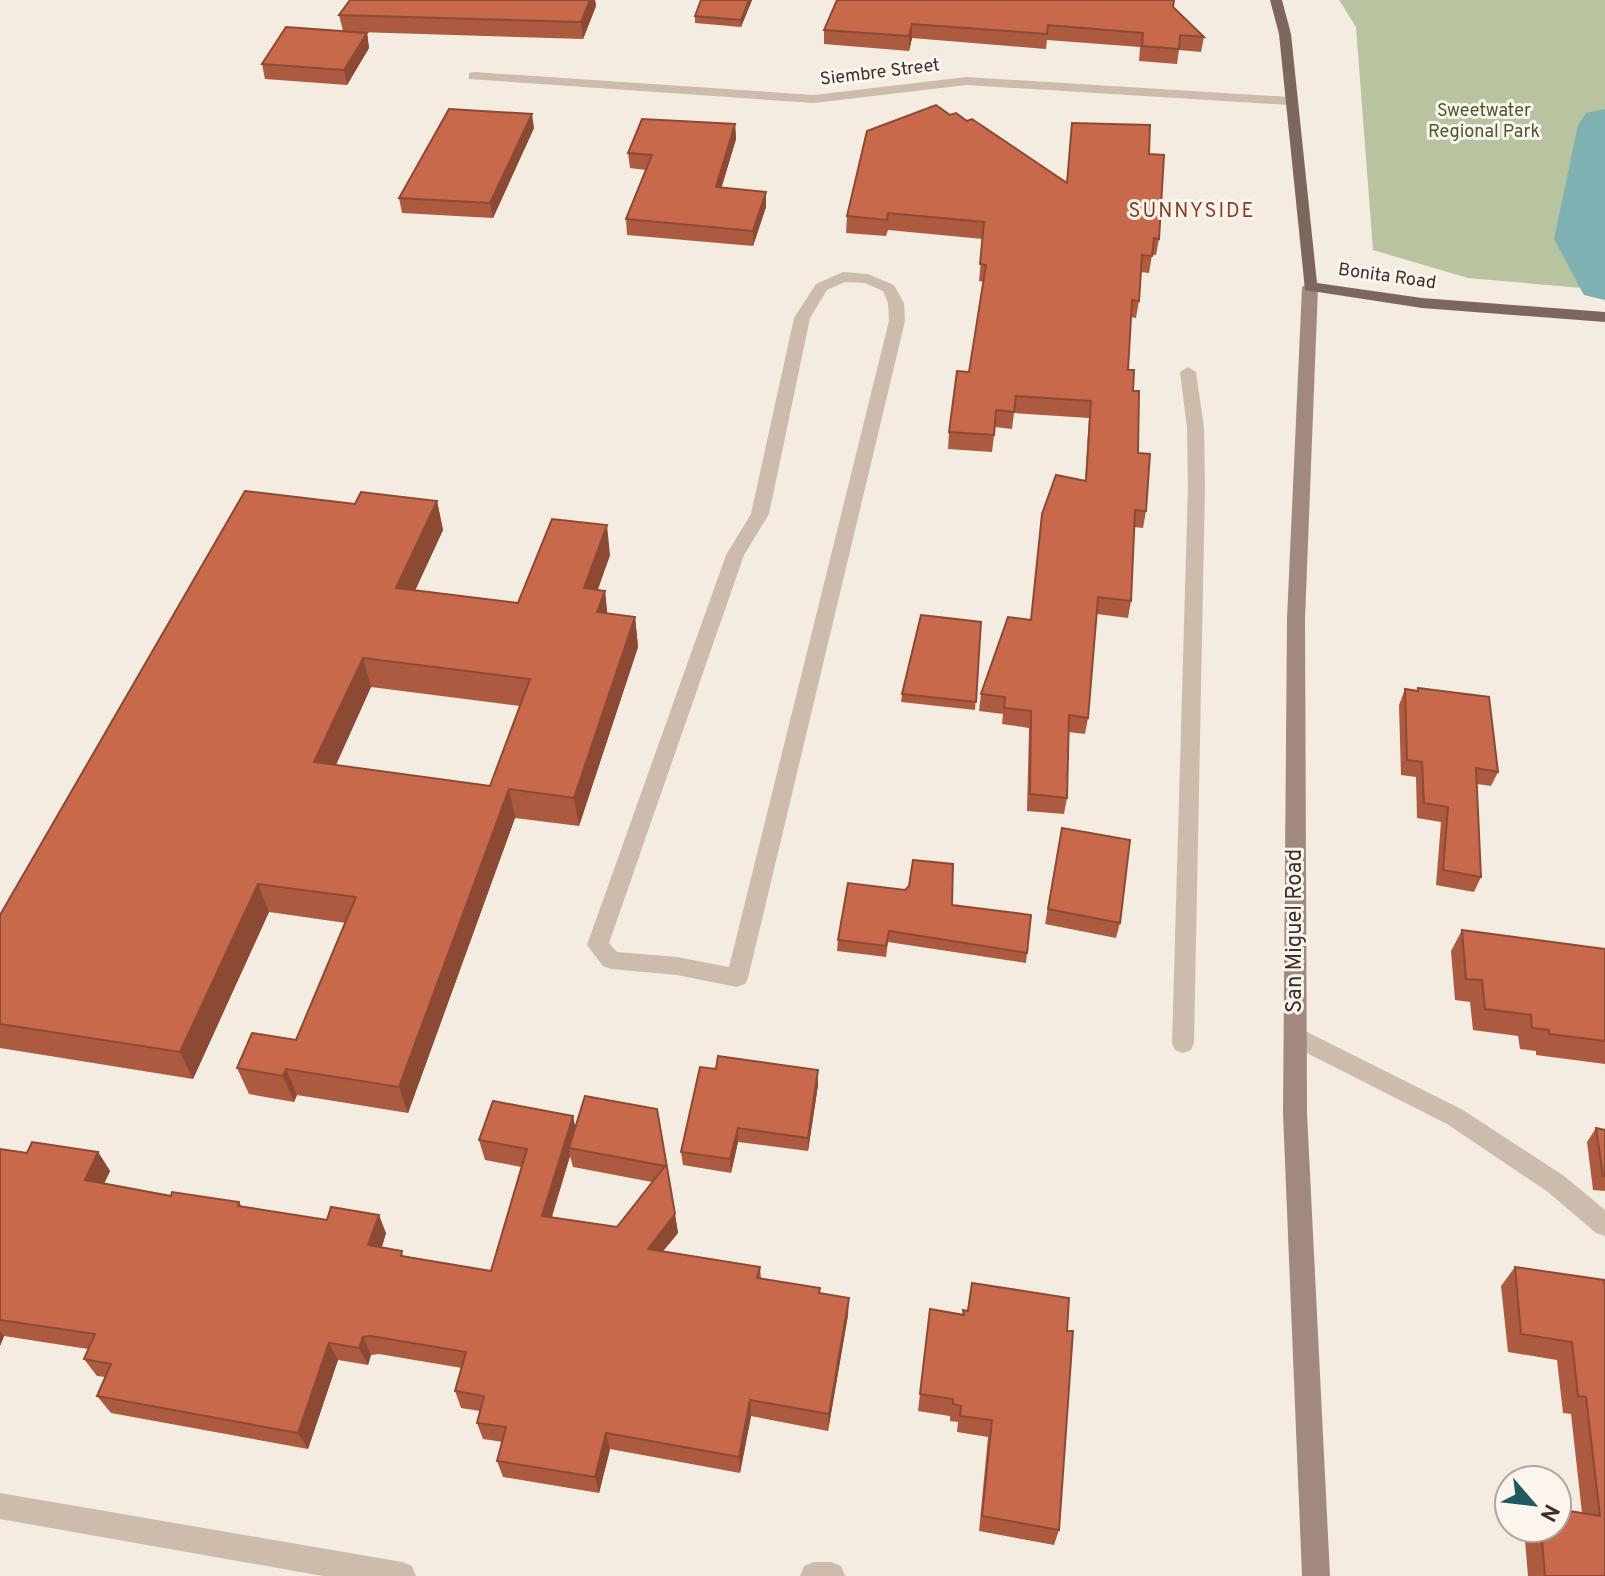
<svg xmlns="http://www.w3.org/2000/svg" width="1605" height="1576" viewBox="0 0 1605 1576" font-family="Overpass,sans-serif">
<rect width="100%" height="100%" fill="#f4ebe1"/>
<path fill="#b8c4a0" d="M1339,0h266v290l-137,-12 -95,-28 -17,-223z"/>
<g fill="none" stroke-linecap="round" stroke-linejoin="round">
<path fill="#7fb0b2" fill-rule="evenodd" d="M1605,109v191l-21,-5 -30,-56 24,-114 8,-12z"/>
<path fill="#cdbbac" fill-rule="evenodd" d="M843,272l25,2 26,11 10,18 1,18 -157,657 -3,6 -8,3 -60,-12 -66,-6 -8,-3 -16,-21 139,-390 25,-41 43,-196 22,-34zM845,282l20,1 18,8 5,12 1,18 -160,646 -52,-10 -60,-5 -8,-9 135,-388 25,-41 41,-196 17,-28z
M1188,367l8,5 8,56 1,58 -11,557 -3,7 -8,3 -8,-3 -3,-7 16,-557 -1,-58 -7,-56z"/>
<path fill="#cdbbac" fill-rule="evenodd" d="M474,72l340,23 152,-18 324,20 7,4 -7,4 -324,-20 -152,18 -345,-24v-6z
M1295,1026l168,84 101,66 41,34v26l-9,-3 -48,-41 -101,-68 -160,-81 -3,-7 3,-7z
M0,1493l402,69 10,4 4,10h-93l-323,-57z
M814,1562h17l10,4 4,10h-45l4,-10z"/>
<path fill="#a18a7d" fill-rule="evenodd" d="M1310,282l8,5 -13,332 2,494 23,463h-28l-19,-463 4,-494 15,-332z"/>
<path fill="#7d675c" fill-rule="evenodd" d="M1270,0h12l9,34 26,249 105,15 183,14v10l-183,-14 -117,-18 -26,-256z"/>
</g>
<path fill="#ac5a40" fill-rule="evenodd" d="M350,0h245l1,6 -13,33 -225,-7 9,1 2,15 -22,37 -82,-6 -3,-15 81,-33 -4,-16z
M701,0h51l-11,27 -46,-4v-7z
M1173,7l31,30 -3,15 -22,-2 -2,14 -38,-3 1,-14 -93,-7 -1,9 -134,-11 -3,13 -85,-7v-14z
M950,115l17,6 100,61 5,-59 77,31 10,85 -3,16h-4l-3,18 -8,-1 -2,29 -3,17 -5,-1 -3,53 5,21 5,62 8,58 -3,17 -9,-1 -3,74 -3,17 -31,-4 -9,104 -3,16 -17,-2 -1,66 -3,16 -37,-3 2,-83 -27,-4 1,-10 -24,-3 2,-17 49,-74 55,-139 4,-63 -75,-5 -2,16 -17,-2 -3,25 -44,-3 1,-17 20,-60 15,-90 -5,-1 4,-42 -95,-9 -2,6 -40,-3 1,-17z
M735,124l1,15 -15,49 45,19 -13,39 -126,-11 -1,-16 20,-49 -16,-2 -2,-15z
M534,128l-41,90 -91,-5 -3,-15z
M437,501l6,29 -28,60 103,13 92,-48 -13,35 8,1 2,23 28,3 3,30 -59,179 -64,-8 -107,295 -111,-18 -3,7 -45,-8 -12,-26 59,-28 50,-117 -77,-11 -76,167 -193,-31v-133l355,-411zM371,687l149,19 -30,80 -154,-21z
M981,622l-6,88 -74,-8 1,-8z
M1418,688l80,84 -7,14 -14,-2 4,93 -7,15 -38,-7 5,-63 -24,-4 -1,-41 -15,-2 -2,-70 6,-16 11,2z
M1062,828l58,95 -4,15 -71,-14z
M952,905l75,48 -1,10 -138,-21 -2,15 -49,-6 1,-11z
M1462,930l143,19v115l-69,-9v-4l-16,-2 -2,-13 -45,-6 -3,-28 -15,-2 -4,-49z
M716,1069l102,16 -10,66 -70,-9 -7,31 -48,-8 -2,-13z
M657,1109l21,124 -15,18 97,16 1,12 59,14 28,22 -20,116 -77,-15 -11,57 -130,-24 -11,44 -96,-16 -6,-16 6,-19 -20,-3 -6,-16 3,-12 -19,-3 -6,-17 7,-23 -83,-14 -8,1 -3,10 -30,-5 -30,89 -197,-36 -14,-17 8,-19 -8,-1 -13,-17 4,-10 -84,-13 -4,10v-197l27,4 71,-1 12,19 -6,12 67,13 68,6 3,5 144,26 -4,14 23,9 86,15 30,-104 -36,-7 -6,-20 94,-24 2,12zM570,1156l3,11 79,15 -35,45 -65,-10z
M1596,1128l9,2v61l-12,-1 -6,-48z
M1515,1267l89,13 1,296h-77l-4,-48h33l25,-15 -11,-99 -8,-1 -6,-53 -49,-8 -7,-66z
M972,1283l87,247 -5,15 -75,-14 9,-94 -31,-5 1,-10 -8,-1v-5l-32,-5 12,-102 33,6v-5l4,1z"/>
<path fill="#8c4a34" d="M590,0h5l1,6 -13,33 -2,-17z
M749,0h3l-11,27v-7z
M912,24v14l-3,13v-15z
M367,33l2,15 -22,37 -3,-15z
M532,114l2,14 -41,90 -3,-15z
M735,124l1,15 -19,64 -1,-16z
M766,192v15l-13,39v-15z
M437,501l6,29 -40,87 -7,-29z
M607,525l3,30 -22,63 -4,-30z
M605,591l3,29 -11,-8z
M635,617l3,30 -59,179 -5,-28z
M363,658l8,29 -47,104 -10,-29z
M509,789l6,29 -107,295 -9,-26z
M258,884l11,28 -76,167 -13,-27z
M286,1069l11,26 -3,7 -11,-26z
M818,1070v15l-10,66v-13z
M573,1116l4,19 -8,13 1,8 -24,78 -4,-18z
M738,1128v14l-7,31 -1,-14z
M98,1152l12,19 -13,28 -12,-19z
M675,1214l3,19 -28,34 -2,-18z
M379,1215l7,18 -10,31 -8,-19z
M849,1298l-1,17 -20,116 1,-17z
M0,1331l4,5 -4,10z
M363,1337l8,18 -3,10 -9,-17z
M329,1343l9,17 -30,89 -10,-16z
M750,1400l1,16 -11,57 -1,-16z
M606,1433l4,16 -11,44 -4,-16z"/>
<path fill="#c8694b" stroke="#8c4a34" stroke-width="2" fill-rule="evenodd" d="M350,0h240l-9,22 -242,-7z
M701,0h48l-8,20 -46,-4z
M837,0h337l-1,7 31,30 -24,-2 -1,14 -37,-3 1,-13 -95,-8 -1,9 -135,-10 -3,12 -85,-6z
M286,27l81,6 -23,37 -82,-6z
M936,105l14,10 6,-2 11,8 5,-2 95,64 5,-60 78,2 -1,29 15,1 -5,84 -5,-1 -2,18 -10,-1 -3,46 -7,-1 -4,70h6l-1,21h6l-1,62 12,1 -4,57 -11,-1 -4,91 -33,-4 -10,121 -19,-3 -2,83 -37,-4 1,-83 -27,-3 1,-11 -24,-3 27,-77 23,3 11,-106 14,-39 30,6 5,-80 -75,-5 -2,16 -18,-2 -2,25 -45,-3 8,-61 12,1 17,-107 -6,-1 4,-42 -96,-9 -1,7 -40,-4 20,-85z
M449,109l83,5 -42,89 -91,-5z
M642,119l93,5 -19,63 50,5 -13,39 -127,-12 26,-64 -24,-2z
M245,491l110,13 6,-12 76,9 -41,87 122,15 34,-84 55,6 -23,63 21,3 -8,21 38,5 -61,181 -65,-9 -110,298 -113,-18 -3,7 -46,-8 15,-35 44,7 60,-143 -98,-13 -78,168 -180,-28v-109zM363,658l167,21 -40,107 -176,-24z
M921,615l60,7 -5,80 -74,-8z
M1418,688l71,9 9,75 -22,-4 5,109 -38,-7 5,-63 -24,-4 -2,-41 -15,-2 -2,-71 13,2z
M1062,828l68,12 -10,83 -72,-14z
M913,860l40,4 -1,41 79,10 -4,38 -138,-22 -3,15 -48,-6 10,-57 57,7 4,-4z
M1462,930l143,19v92l-56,-7v-4l-17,-2 -1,-13 -46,-6 -3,-29 -16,-1z
M718,1056l100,14 -10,68 -70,-10 -8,31 -49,-7 19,-85 16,2z
M585,1096l72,13 18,105 -27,35 112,18 -3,11 63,10 -1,5 30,5 -20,116 -79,-14 -11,57 -133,-24 -11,44 -98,-16 9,-34 -29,-4 7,-27 -29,-5 11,-39 -95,-16 -8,1 -4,11 -30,-5 -31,90 -201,-37 14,-32 -27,-5 11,-25 -95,-14v-171l27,4 5,-11 66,10 -13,28 86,16 1,-4 67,10 -1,4 89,14 4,-13 48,8 -11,30 34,6 -1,5 90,15 36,-122 -48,-9 14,-39 80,15 -31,100 75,11 48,-61 -96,-18z
M1596,1128l9,2v47l-2,-1z
M1515,1267l89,13 1,6v290h-60l-4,-48h16v-19l43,7 -14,-119 -8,-1 -6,-54 -51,-8z
M972,1283l97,15 -2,33h6l-14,199 -77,-14 10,-96 -32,-4 1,-10 -8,-2v-5l-33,-5 10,-85 34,6 -1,-5 5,1z"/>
<g text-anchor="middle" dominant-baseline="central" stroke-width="6" stroke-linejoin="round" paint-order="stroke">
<g font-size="18" fill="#3b302b" stroke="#fbf5ee">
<text transform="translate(880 73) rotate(-7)">Siembre Street</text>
<text transform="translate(1387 277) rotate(8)">Bonita Road</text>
</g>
<g font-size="18" fill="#4a5a2e" stroke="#fbf5ee">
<text x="1484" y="111">Sweetwater<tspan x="1484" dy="21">Regional Park</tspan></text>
</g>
<g font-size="20" letter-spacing="2" fill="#8c3b22" stroke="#fbf5ee">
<text x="1192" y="212">SUNNYSIDE</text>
</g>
<g font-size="22" fill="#3b302b" stroke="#fbf5ee">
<text transform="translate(1295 931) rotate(-90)">San Miguel Road</text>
</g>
</g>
<g transform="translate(1533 1504) rotate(118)"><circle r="38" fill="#fbf5ee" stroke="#aea6a0" stroke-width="2"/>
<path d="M0-6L14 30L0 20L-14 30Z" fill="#1f5a5e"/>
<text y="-12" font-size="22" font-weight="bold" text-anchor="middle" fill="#3b302b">N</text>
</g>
</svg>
